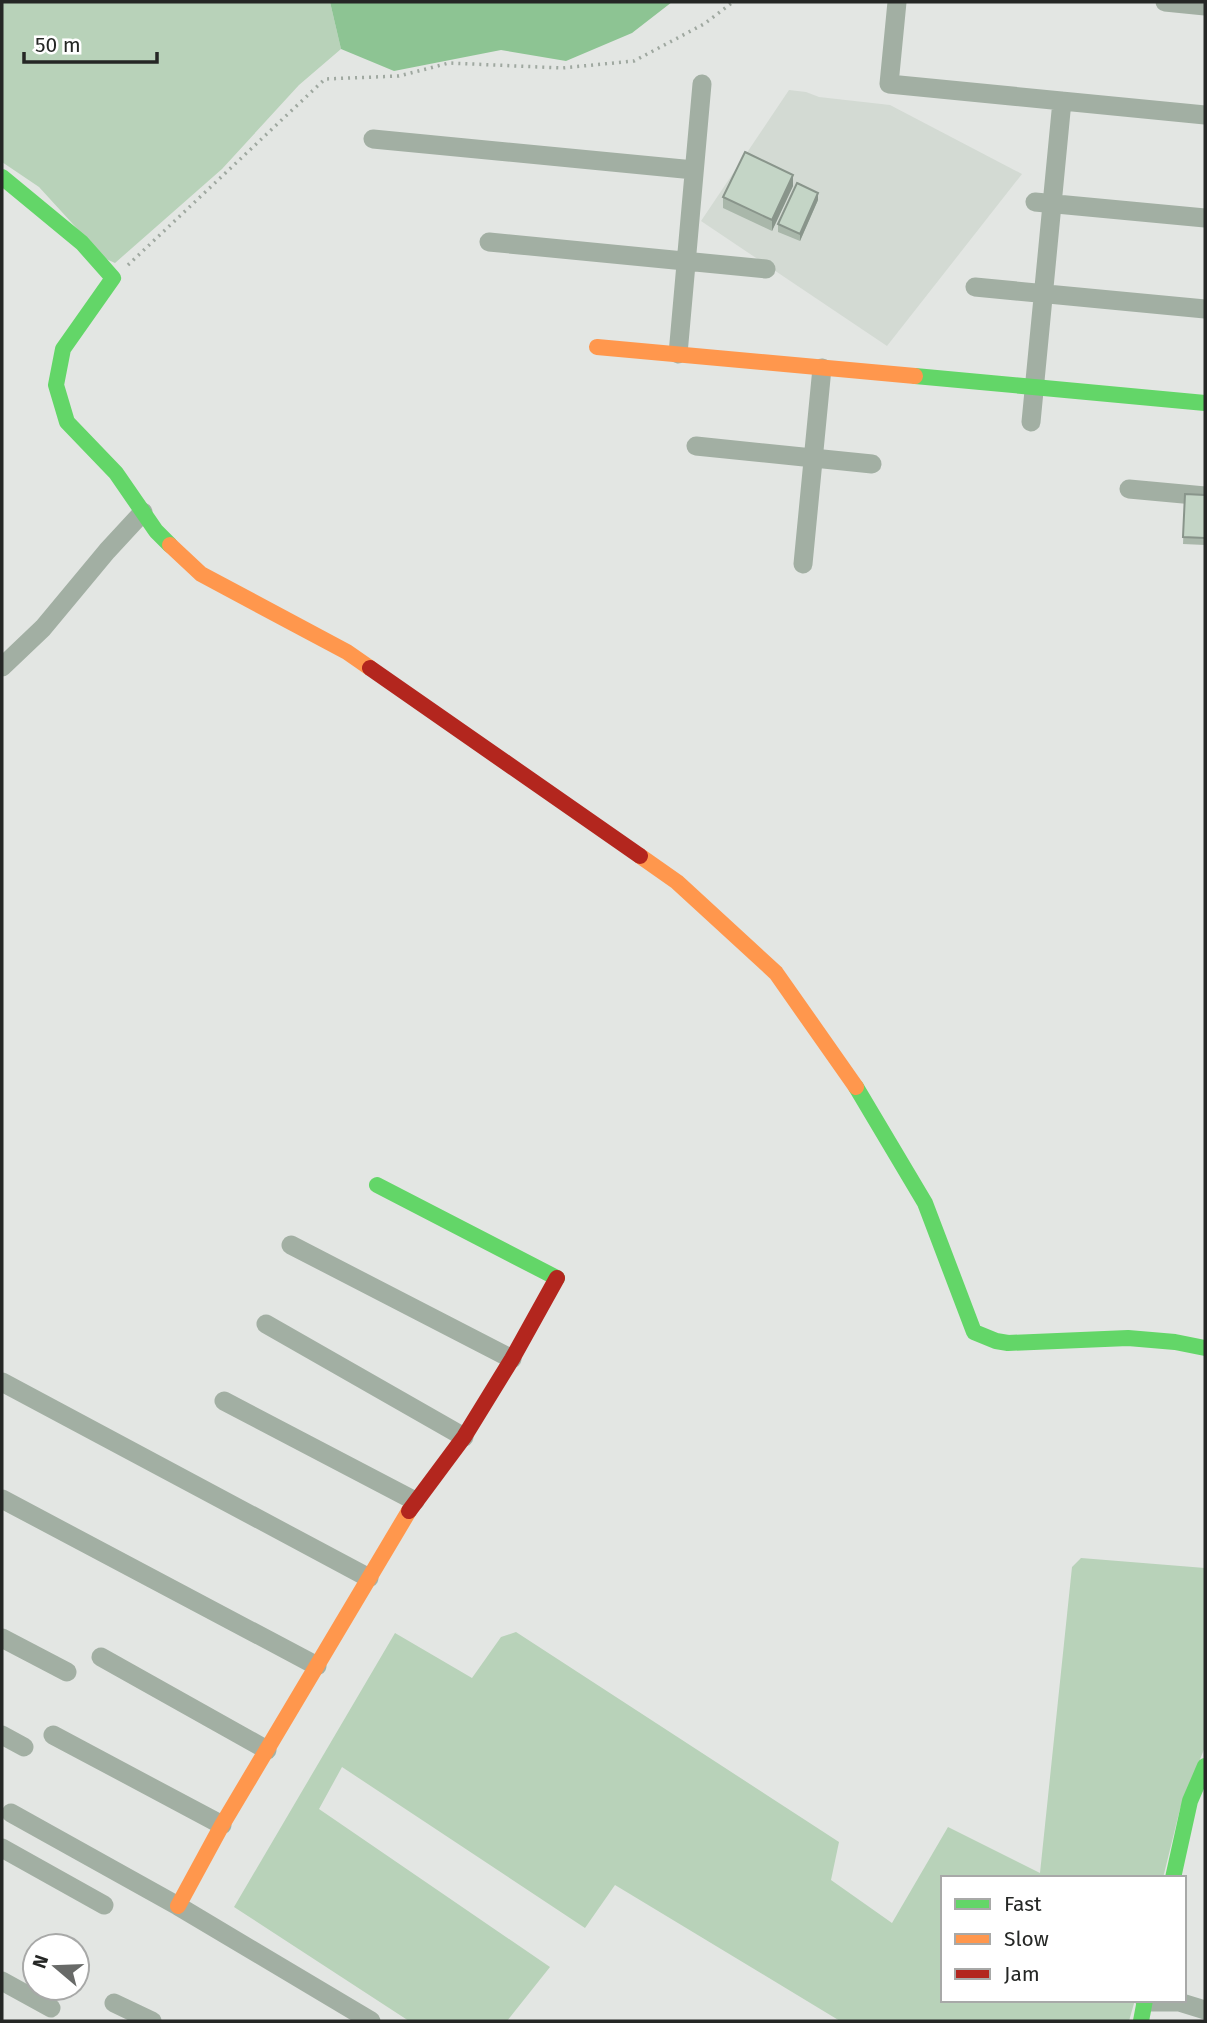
<svg xmlns="http://www.w3.org/2000/svg" width="1207" height="2023" viewBox="0 0 1207 2023" font-family="'Fira Sans',sans-serif">
<rect width="100%" height="100%" fill="#e3e6e3"/>
<path fill="#d3dad3" d="M789,90l17,2 13,5 71,8 132,69 -135,172 -186,-125z"/>
<path fill="#b8d2b9" d="M2,2h328l11,47 -42,36 -77,84 -107,94 -11,-5 -65,-71 -37,-25z
M1081,1558l124,10v179l-25,62 -17,69h-220v122h192l-6,21h-289l-225,-136 -30,43 -243,-161 -23,42 231,158 -43,54h-98l-175,-114 161,-274 77,45 29,-41 15,-5 323,210 -8,38 61,43 56,-96 92,46 32,-306z"/>
<path fill="#8dc493" d="M330,2h342l-40,31 -66,28 -65,-11 -107,21 -53,-22z"/>
<g fill="none" stroke-linecap="round" stroke-linejoin="round">
<path stroke="#9fa8a0" stroke-width="3.5" stroke-dasharray="2 5" stroke-linecap="butt" d="M128,265l197,-186 74,-3 50,-13 113,5 72,-7 70,-37 29,-22"/>
<path stroke="#a2afa3" stroke-width="19" d="M897,2l-8,82 316,31
M1165,2l40,4
M373,139l321,31
M1035,202l170,16
M489,242l277,27
M975,287l230,22
M678,354l24,-270
M1031,422l31,-321
M696,446l176,18
M1129,489l76,7
M803,564l19,-196
M2,667l41,-39 64,-77 36,-39
M291,1245l221,114
M266,1324l198,113
M2,1382l367,196
M224,1401l191,100
M2,1499l315,167
M2,1638l65,34
M101,1657l166,93
M2,1735l22,12
M53,1735l169,90
M11,1813l167,93 193,115
M2,1848l102,57
M2,1981l49,27
M1145,2002h34l26,8
M114,2003l38,18"/>
<path stroke="#63d668" stroke-width="16" d="M2,177l80,66 31,35 -50,71 -7,36 11,37 49,51 40,58 14,14
M915,376l290,27
M856,1087l69,116 49,129 22,9 12,2 120,-5 47,4 30,6
M377,1185l180,93
M1173,1878l17,-77 15,-35
M1141,2021l4,-21"/>
<path stroke="#ff974d" stroke-width="16" d="M597,347l318,29
M170,545l31,29 146,78 23,16
M640,856l37,26 99,91 80,114
M178,1906l44,-81 187,-314"/>
<path stroke="#b3261e" stroke-width="16" d="M370,668l270,188
M409,1511l55,-74 48,-78 45,-81"/>
</g>
<path fill="#a9b7aa" d="M793,186l-21,45 -49,-23v-11z
M818,200l-18,41 -22,-9v-8z
M1185,494l20,1v50l-22,-1z"/>
<path fill="#89958b" d="M793,175v11l-21,45v-11z
M818,193v7l-18,41v-7z"/>
<path fill="#c4d5c6" stroke="#89958b" stroke-width="2" d="M745,152l48,23 -21,45 -49,-23z
M797,183l21,10 -18,41 -22,-10z
M1185,494l20,1v43l-22,-1z"/>
<rect width="1207" height="2023" fill="none" stroke="#252725" stroke-width="7"/>
<rect x="941" y="1876" width="245" height="126" fill="#ffffff" stroke="#a8a9a8" stroke-width="2"/>
<rect x="955" y="1899" width="35" height="10" fill="#63d668" stroke="#a8a9a8" stroke-width="2"/>
<text x="1004" y="1911" font-size="21" fill="#252725">Fast</text>
<rect x="955" y="1934" width="35" height="10" fill="#ff974d" stroke="#a8a9a8" stroke-width="2"/>
<text x="1004" y="1946" font-size="21" fill="#252725">Slow</text>
<rect x="955" y="1969" width="35" height="10" fill="#b3261e" stroke="#a8a9a8" stroke-width="2"/>
<text x="1004" y="1981" font-size="21" fill="#252725">Jam</text>
<g transform="translate(56 1967) rotate(289)"><circle r="33" fill="#ffffff" stroke="#a8a9a8" stroke-width="2"/>
<path d="M0-5L12 26L0 18L-12 26Z" fill="#686a68"/>
<text y="-10" font-size="19" font-weight="bold" text-anchor="middle" fill="#252725">N</text>
</g>
<path d="M24 52v10h133v-10" fill="none" stroke="#252725" stroke-width="3.5"/>
<text x="35" y="52" font-size="21" fill="#252725" stroke="#ffffff" stroke-width="5" paint-order="stroke">50 m</text>
</svg>
